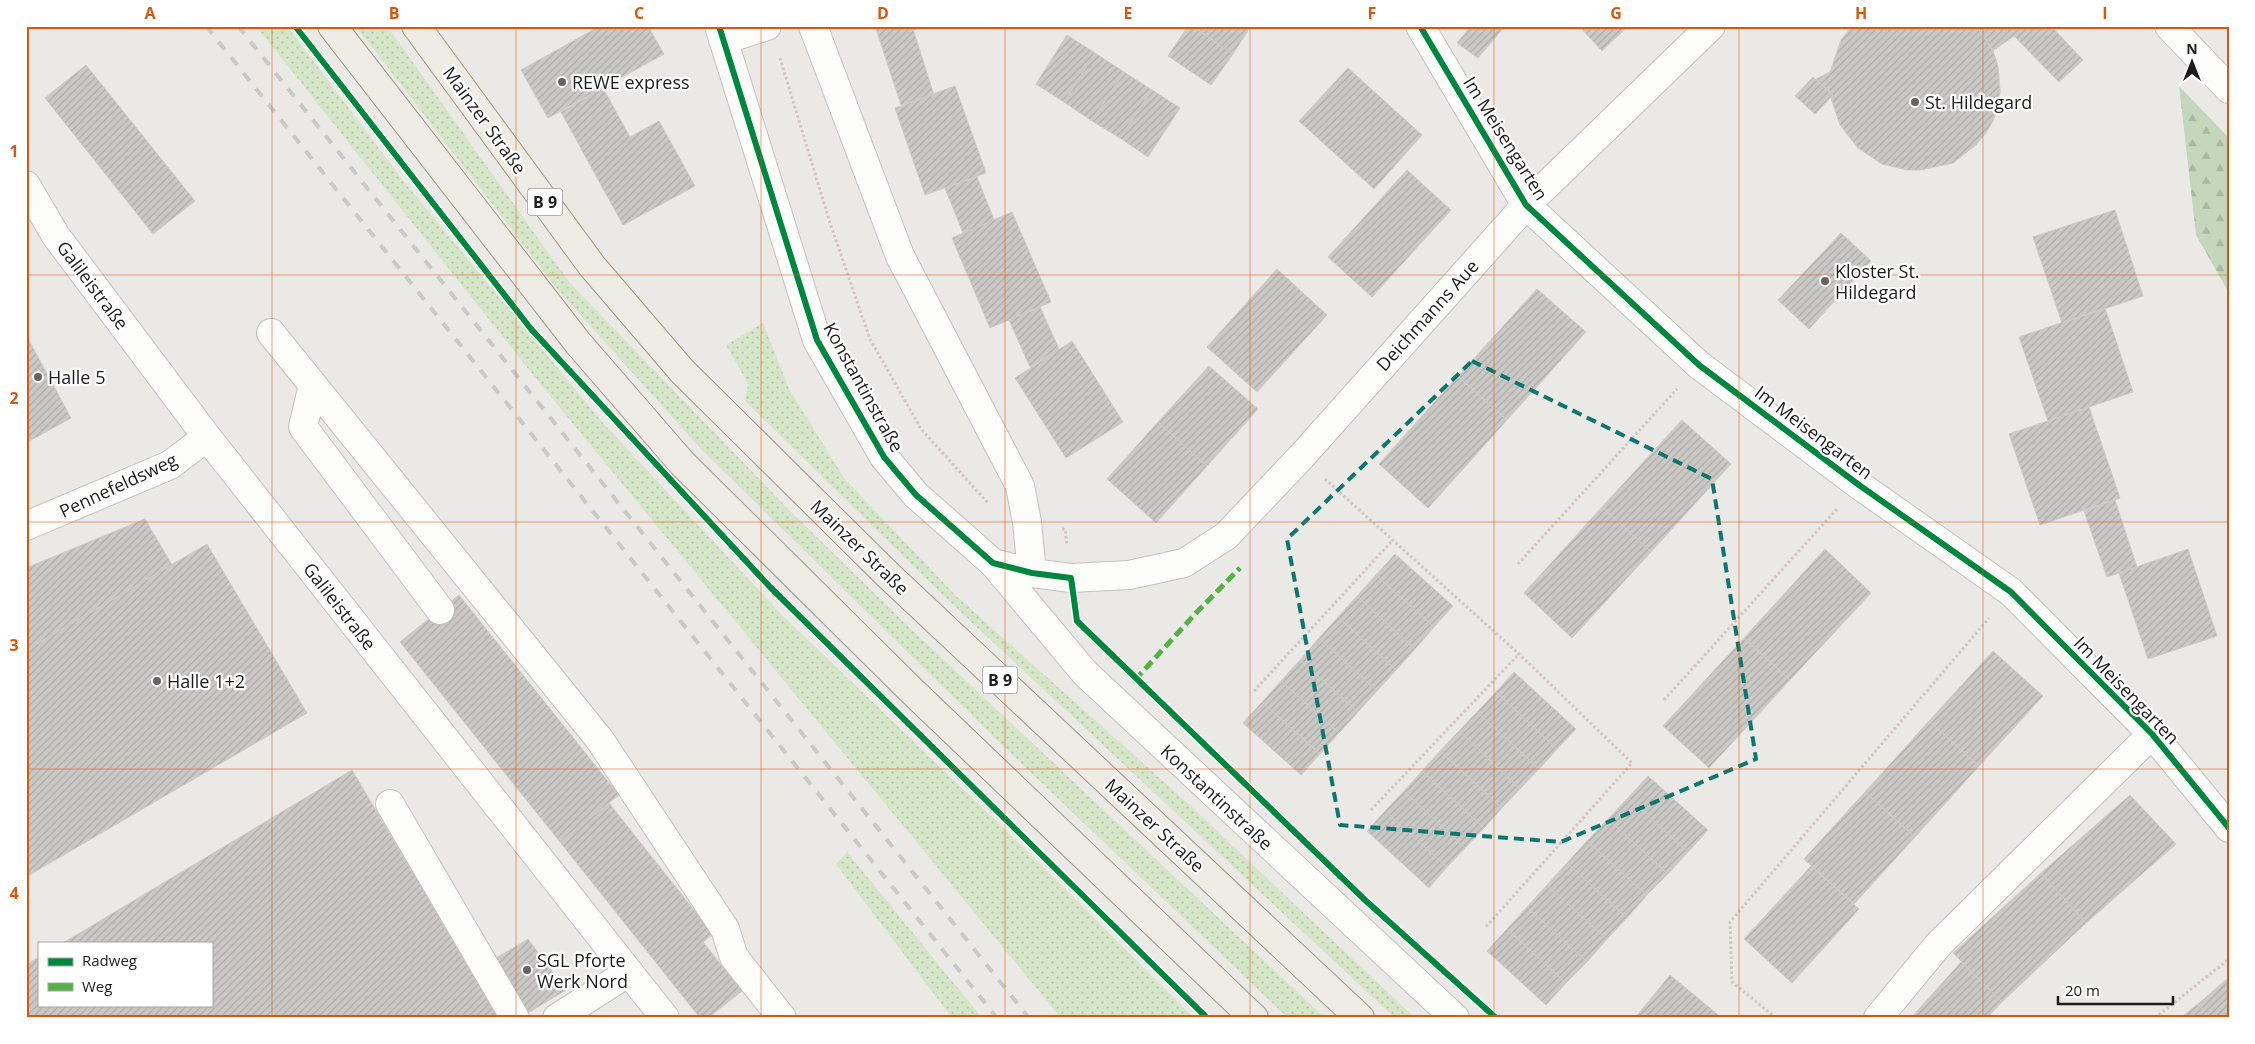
<svg xmlns="http://www.w3.org/2000/svg" width="2255" height="1044" viewBox="0 0 2255 1044" font-family="'Open Sans',sans-serif">
<defs>
<pattern id="grass-dots" width="8" height="8" patternUnits="userSpaceOnUse" patternTransform="scale(1.25)"><rect width="8" height="8" fill="#d5e5c7"/><path d="M2 2h.1M6 6h.1" fill="none" stroke="#b6c4aa" stroke-width="1.8" stroke-linecap="round"/></pattern>
<pattern id="forest-firs" width="22" height="20" patternUnits="userSpaceOnUse" patternTransform="scale(1.25)"><rect width="22" height="20" fill="#c4d7bd"/><path d="M5 1l3.5 6h-7zM16 11l3.5 6h-7z" fill="#a8b8a2"/></pattern>
<pattern id="building-hatch" width="6" height="6" patternUnits="userSpaceOnUse" patternTransform="scale(1.25)"><rect width="6" height="6" fill="#cbc9c6"/><path d="M-1 1l2-2M0 6l6-6M5 7l2-2" fill="none" stroke="#aeacaa"/></pattern>
</defs>
<rect width="100%" height="100%" fill="#ebe9e5"/>
<path fill="url(#grass-dots)" d="M256,26h31l118,157 198,240 178,191 241,232 172,172h-133l-519,-632z
M356,26h31l182,256 224,232 119,116 413,388h-37l-288,-275 -298,-293 -144,-160z
M763,323l26,66 55,89 111,117 228,204 232,219h-20l-445,-416 -205,-201 3,-17 -22,-39z
M847,852l135,166h-30l-116,-154z"/>
<path fill="url(#forest-firs)" d="M2179,86l50,52v155l-33,-58z"/>
<path fill="url(#building-hatch)" stroke="#cdcbc7" d="M600,26h48l16,28 -116,64 -27,-48z
M875,26h37l22,69 -33,10z
M912,26h14l-12,4z
M1188,26h4l41,28 -22,31 -43,-29z
M1192,26h59l-18,28z
M1471,26h34l-27,32 -21,-15z
M1579,26h49l-26,25z
M1852,26h125l16,25 5,15 2,25 -2,16 -5,14 -7,12 -10,12 -23,18 -33,7h-13l-25,-6 -24,-16 -18,-23 -9,-27 2,-3 -17,-16 14,-7 11,-32z
M1977,26h74l32,34 -24,22 -45,-46 -21,15z
M1067,35l28,18 -31,49 -28,-18z
M1095,53l29,19 -32,49 -28,-19z
M86,65l109,136 -42,33 -108,-136z
M1348,68l74,67 -48,54 -75,-68z
M1124,72l28,18 -32,48 -28,-17z
M1813,77l20,18 -18,19 -20,-18z
M955,86l31,87 -61,22 -30,-87z
M603,88l27,49 29,-16 36,65 -72,39 -62,-113z
M1152,90l28,18 -32,49 -28,-19z
M1407,170l44,40 -79,87 -44,-40z
M977,177l17,43 -31,13 -18,-45z
M2115,210l28,86 -81,27 -29,-86z
M1012,212l39,90 -61,26 -38,-90z
M1841,233l30,28 -62,68 -31,-29z
M1277,269l50,46 -70,77 -50,-45z
M1537,289l49,43 -79,88 -49,-44z
M1040,307l19,42 -29,18 -21,-47z
M2105,308l28,84 -85,29 -29,-84z
M26,335l45,83 -45,25z
M1072,341l51,81 -57,36 -51,-80z
M1209,366l49,43 -51,57 -49,-44z
M1458,376l49,44 -79,88 -49,-44z
M2089,407l31,91 -80,27 -31,-91z
M1682,420l49,44 -80,88 -49,-45z
M1158,422l49,44 -51,57 -49,-44z
M2115,500l22,67 -30,10 -23,-66z
M1602,507l49,45 -79,86 -48,-45z
M145,519l27,46 -146,85v-82z
M207,544l100,169 -281,164v-227z
M1825,549l46,44 -81,87 -46,-42z
M2188,549l29,87 -69,23 -29,-86z
M1395,554l58,52 -19,21 -58,-52z
M1376,575l58,52 -19,22 -58,-53z
M459,595l160,200 -59,47 -160,-200z
M1357,596l58,53 -19,21 -58,-53z
M1338,617l58,53 -19,21 -58,-53z
M1319,638l58,53 -19,21 -58,-52z
M1744,638l46,42 -81,88 -46,-42z
M1993,651l50,45 -64,70 -50,-45z
M1300,660l58,52 -19,21 -58,-52z
M1514,672l62,57 -19,20 -61,-57z
M1281,681l58,52 -19,21 -58,-52z
M1496,692l61,57 -18,20 -62,-57z
M1262,702l58,52 -19,21 -58,-52z
M1477,712l62,57 -19,20 -61,-58z
M1929,721l50,45 -64,71 -50,-45z
M1459,731l61,58 -18,19 -62,-57z
M1440,751l62,57 -18,20 -62,-57z
M352,770l146,247 -472,1v-53l13,-8v48h172v-62h-148z
M1422,771l62,57 -19,20 -61,-57z
M1648,776l60,54 -20,22 -60,-54z
M1404,791l61,57 -18,19 -62,-56z
M1865,792l50,45 -61,67 -50,-45z
M2130,795l46,49 -90,79 -45,-50z
M1628,798l60,54 -20,22 -60,-55z
M609,803l104,131 -10,8 39,49 -34,27h-8l-140,-176z
M1385,811l62,56 -18,21 -62,-57z
M1608,819l60,55 -21,21 -60,-54z
M1587,841l60,54 -20,23 -60,-55z
M1567,863l60,55 -20,21 -60,-54z
M1811,866l48,43 -67,74 -48,-44z
M2041,873l45,50 -84,79 -49,-49z
M1547,885l60,54 -20,23 -60,-55z
M1527,907l60,55 -21,21 -59,-54z
M1507,929l59,54 -20,22 -59,-54z
M528,939l38,51 -38,23 -32,-55z
M1961,962l41,40 -15,16h-76z
M1670,975l52,43h-87z
M2227,979l2,39h-19l-12,-14z
M2198,1004l12,14h-30z"/>
<g fill="none" stroke-linecap="round" stroke-linejoin="round">
<defs>
<path id="minor" d="M719,26l98,314 67,117 32,38 77,68 92,110 370,345
M813,26l87,230 120,230 7,36 5,51
M1420,26l106,179 173,160 160,120 152,107 141,142 77,94
M2169,26l60,63
M723,40l44,-14
M26,185l30,51 151,201 458,581
M271,333l329,407 125,189 9,28 48,61
M313,385l-10,42 137,183
M26,526l144,-61 37,-28
M993,563l39,10 39,5 58,-3 55,-12 42,-27 75,-79 225,-252 185,-179
M390,804l125,214
M557,1018l72,-46
M1878,1018l60,-73 214,-211"/>
<path id="major" d="M332,26l246,317 104,120 230,228 342,327
M416,26l176,240 90,105 205,203 473,444"/>
</defs>
<use href="#minor" stroke="#c2c1bf" stroke-width="30"/>
<use href="#major" stroke="#9e9885" stroke-width="30"/>
<path stroke="#d0c6c3" stroke-width="3" stroke-dasharray="2.5 2.5" stroke-linecap="butt" d="M780,58l50,165 40,116 51,90 67,74
M1325,479l194,175 113,109 -147,165
M1062,529h3l2,16
M1518,564l159,-175
M1254,691l138,-150
M1664,700l173,-191
M1371,810l148,-156
M1776,1018l-44,-36 -2,-60 259,-304
M2155,1018l74,-59"/>
<use href="#minor" stroke="#fcfcfb" stroke-width="28"/>
<use href="#major" stroke="#eeebe4" stroke-width="28"/>
<path stroke="#c9c9c8" stroke-width="4" stroke-dasharray="10 10" stroke-linecap="butt" d="M206,26l791,992
M238,26l791,992"/>
<path stroke="#55b145" stroke-width="5" stroke-dasharray="10 5" stroke-linecap="butt" d="M1135,680l61,-67 44,-45"/>
<defs>
<path id="cycleway" d="M295,26l236,303 239,258 437,431
M719,26l98,314 67,117 32,38 77,68 39,10 39,5 6,43 288,279 131,118
M1420,26l106,179 173,160 160,120 152,107 141,142 77,94"/>
</defs>
<use href="#cycleway" stroke="#fff" stroke-width="9"/>
<use href="#cycleway" stroke="#00873e" stroke-width="6"/>
</g>
<path fill="none" stroke="#0f766e" stroke-width="4" stroke-dasharray="10 6" stroke-linejoin="round" d="M1472,361l240,118 44,280 -195,83 -221,-17 -53,-286z"/>
<path fill="none" stroke="#de560d" stroke-width="1" stroke-opacity="0.55" d="M272,26v992M516,26v992M761,26v992M1005,26v992M1250,26v992M1494,26v992M1739,26v992M1983,26v992M26,275h2203M26,522h2203M26,769h2203"/>
<g fill="#646462" stroke="#fff" stroke-width="2">
<circle cx="562" cy="82" r="5"/>
<circle cx="1915" cy="102" r="5"/>
<circle cx="1825" cy="281" r="5"/>
<circle cx="38" cy="377" r="5"/>
<circle cx="157" cy="681" r="5"/>
<circle cx="527" cy="970" r="5"/>
</g>
<g text-anchor="middle" dominant-baseline="central" stroke-width="4.5" stroke-linejoin="round" paint-order="stroke">
<g fill="#fff" stroke="#606060" stroke-width="1">
<rect x="527.5" y="188.5" width="35" height="27" rx="4"/>
<rect x="982.5" y="666.5" width="35" height="27" rx="4"/>
</g>
<g font-size="16" font-weight="bold" fill="#1c1c1c">
<text x="545" y="202">B 9</text>
<text x="1000" y="680">B 9</text>
</g>
<g font-size="18" fill="#1c1c1c" stroke="#fff" text-anchor="start">
<text x="572" y="82">REWE express</text>
<text x="1925" y="102">St. Hildegard</text>
<text x="1835" y="271">Kloster St.<tspan x="1835" dy="21">Hildegard</tspan></text>
<text x="48" y="377">Halle 5</text>
<text x="167" y="681">Halle 1+2</text>
<text x="537" y="960">SGL Pforte<tspan x="537" dy="21">Werk Nord</tspan></text>
</g>
<g font-size="18" fill="#1c1c1c" stroke="#fff">
<text transform="translate(485 120) rotate(54)">Mainzer Straße</text>
<text transform="translate(1506 138) rotate(58)">Im Meisengarten</text>
<text transform="translate(93 285) rotate(53)">Galileistraße</text>
<text transform="translate(1427 315) rotate(-48)">Deichmanns Aue</text>
<text transform="translate(864 387) rotate(61)">Konstantinstraße</text>
<text transform="translate(1814 432) rotate(37)">Im Meisengarten</text>
<text transform="translate(118 485) rotate(-25)">Pennefeldsweg</text>
<text transform="translate(860 547) rotate(44)">Mainzer Straße</text>
<text transform="translate(340 606) rotate(52)">Galileistraße</text>
<text transform="translate(2127 690) rotate(46)">Im Meisengarten</text>
<text transform="translate(1217 797) rotate(43)">Konstantinstraße</text>
<text transform="translate(1155 825) rotate(43)">Mainzer Straße</text>
</g>
</g>
<rect width="2255" height="1044" fill="none" stroke="#ffffff" stroke-width="55"/>
<rect x="38" y="942" width="175" height="65" fill="#ffffff" stroke="#a4a4a4"/>
<rect x="48" y="958" width="25" height="8" fill="#00873e" stroke="#a4a4a4"/>
<text x="82" y="966" font-size="15" fill="#1c1c1c">Radweg</text>
<rect x="48" y="983" width="25" height="8" fill="#55b145" stroke="#a4a4a4"/>
<text x="82" y="992" font-size="15" fill="#1c1c1c">Weg</text>
<g transform="translate(2192 62)" stroke="#ffffff" stroke-width="4" paint-order="stroke">
<path d="M0-4L9 19L0 12L-9 19Z" fill="#1c1c1c"/>
<text y="-8" font-size="14" font-weight="bold" text-anchor="middle" fill="#1c1c1c">N</text>
</g>
<path d="M2058 996v8h115v-8" fill="none" stroke="#1c1c1c" stroke-width="2.5"/>
<text x="2065" y="996" font-size="15" fill="#1c1c1c" stroke="#ffffff" stroke-width="4" paint-order="stroke">20 m</text>
<rect x="28" y="28" width="2200" height="988" fill="none" stroke="#de560d" stroke-width="2"/>
<g font-size="16" text-anchor="middle" font-weight="bold" fill="#de560d">
<text x="150" y="19">A</text>
<text x="394" y="19">B</text>
<text x="639" y="19">C</text>
<text x="883" y="19">D</text>
<text x="1128" y="19">E</text>
<text x="1372" y="19">F</text>
<text x="1616" y="19">G</text>
<text x="1861" y="19">H</text>
<text x="2105" y="19">I</text>
<text x="14" y="157">1</text>
<text x="14" y="404">2</text>
<text x="14" y="651">3</text>
<text x="14" y="899">4</text>
</g>
</svg>
